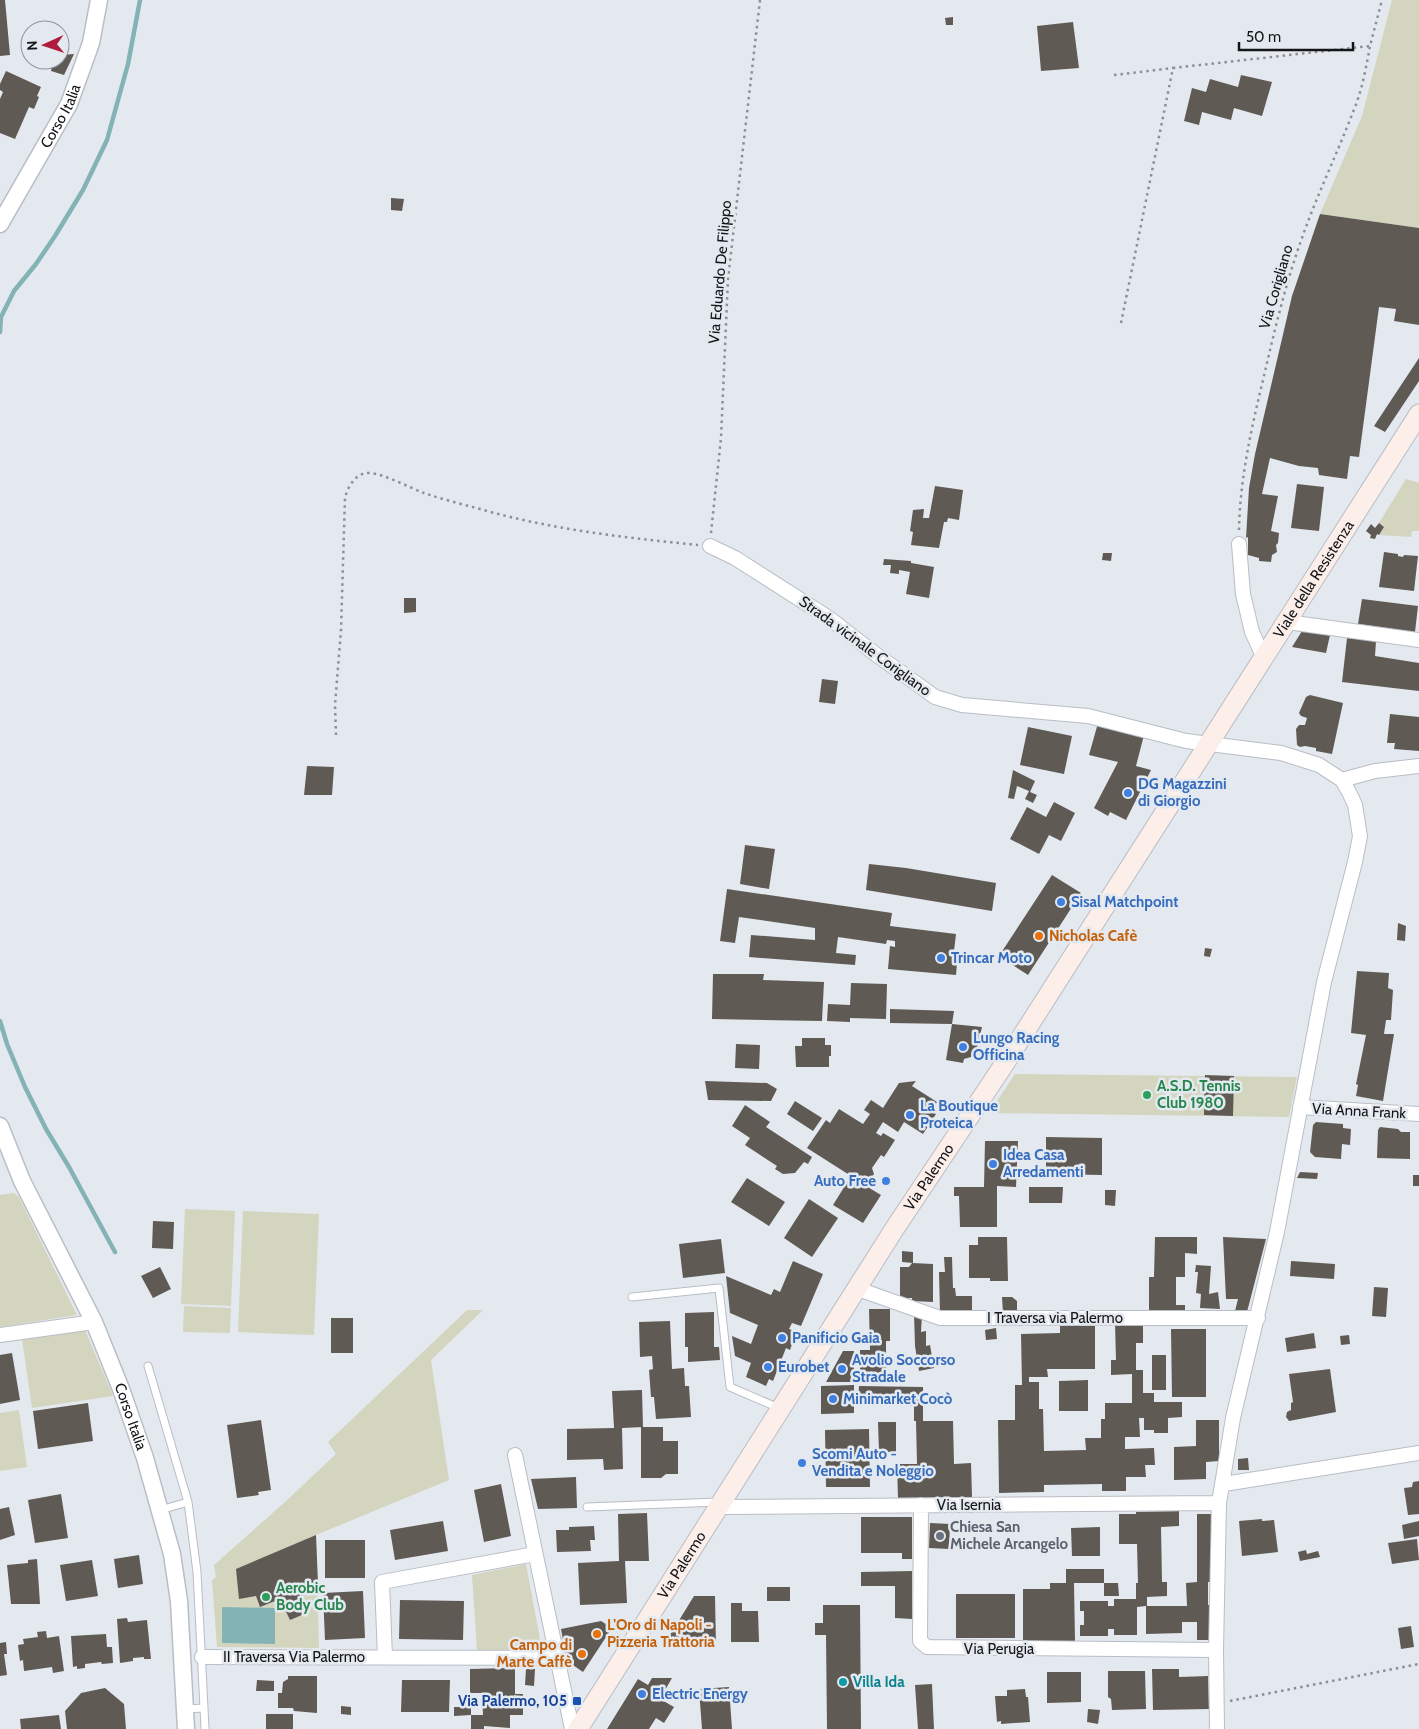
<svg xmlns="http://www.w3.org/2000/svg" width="1419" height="1729" viewBox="0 0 1419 1729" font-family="Cabin,sans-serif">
<rect width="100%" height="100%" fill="#e4e9f0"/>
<path fill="#d3d5be" d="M1392,0h27v228l-99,-14 42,-98z
M1406,479l13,4v48h-7l-1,6 -32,-2 5,-8 -5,-4z
M1015,1074l282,3 -8,40 -300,-4z
M14,1193l5,4 58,118 -77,12v-132z
M185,1209l50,2 -4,95 -50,-2z
M243,1211l76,3 -5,121 -76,-3z
M184,1306l47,2 -1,25 -47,-1z
M467,1310h16l-52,50 18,120 -133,55 3,113 -102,-1 -5,-67 4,-3 -2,-12 71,-63 51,-48 -8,-12z
M85,1330l28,66 -81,12 -10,-69z
M19,1410l8,57 -27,4v-58z
M526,1564l16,86h-65l-5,-75z"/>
<path fill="#83b3b5" d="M222,1607l53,1v36l-53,-1z"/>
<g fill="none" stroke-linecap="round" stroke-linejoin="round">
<path stroke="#83b3b5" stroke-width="4.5" d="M0,332l1,-15 13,-26 22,-27 19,-28 28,-46 24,-50 21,-76 12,-64
M0,1021l7,23 18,43 21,42 23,38 46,85"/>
</g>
<path fill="#5f5a54" d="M0,0h5l5,55 -10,1z
M953,17v8h-7l-1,-7z
M1073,22l6,46 -38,3 -4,-45z
M74,54l-10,21 -13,-4 2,-11h7v-5z
M6,71l35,16 -4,9 2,1 -5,12 -5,-2 -14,32 -15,-6v-34l3,-7 -3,-2v-6z
M1241,75l31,7 -10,34 -28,-8 -3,12 -29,-8 -3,13 -15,-4 8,-33 14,4 4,-13 28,8z
M391,198l13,1 -2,12 -11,-1z
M1320,214l99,14v97l-25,-4 2,-12 -17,-2 -20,150 -9,-1 -3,23 -28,-4 -1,-7 -19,-2 -29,-8 -8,36 16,2 -7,35 8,2 -1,10 -2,2 1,7 -5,3 -1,7 -12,-1v-3l-11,-3v-18l-2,1 3,-50 6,-34 37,-158z
M1419,358v23l-34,51 -11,-6z
M1297,484l27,3 -5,44 -28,-3z
M935,486l28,4 -4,30 -11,-2 -1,4h-3l-5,26 -28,-3 2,-13 -3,-1 3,-21 11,-1 -1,9h6z
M1379,523l5,4 -5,8 -2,-1 -2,5 -5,-1 1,-3 -5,-4 5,-7 4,4z
M1384,552l14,2v2l5,1 1,-2 14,1 -4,35 -35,-4z
M1103,553h9l-1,8 -9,-1z
M884,559l27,2v2l23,4 -5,31 -23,-4 4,-22 -11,-2v4l-9,-1 1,-8h-8z
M404,598h12v14l-12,1z
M1362,599l56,7 -3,26 -57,-8z
M1302,631l28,4 -4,18 -34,-6z
M1347,638l29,3 -1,15 44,7v28l-77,-9z
M822,679l16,2 -3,23 -16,-2z
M1310,695l33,8 -11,51 -16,-3v-3l-11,-2 -5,1 -3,-2 -1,-16 3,-4h6l2,-7 -6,-2 -2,-3 7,-16z
M1390,714l29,3v34l-25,-2 1,-6h-8z
M1098,723l46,12 -8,31 15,4 -25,50 -16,-8 -2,4 -14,-8 24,-46 -29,-7z
M1028,727l44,9 -8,38 -44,-9z
M307,766l27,1 -2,28h-28z
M1013,770l22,11 -5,11 7,3 -4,8 -8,-4 4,-8 -12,-5 -3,13 -6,-1z
M1054,802l21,11 -14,28 -12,-6 -10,19 -29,-15 17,-32 19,10z
M745,845l30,4 -6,40 -29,-5z
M869,864l37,4 90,15 -4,28 -126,-21z
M1052,875l29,18 -53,82 -29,-19z
M727,889l165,24 -2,13 66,8 -2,17h4l-2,24 -68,-6 2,-23 5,1v-6l-8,-1 -1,4 -48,-7 -2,16 20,2 -1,10 -106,-8 2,-22 64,5v-12l-76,-11 -4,26 -15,-2z
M1398,923l8,3 -1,15 -8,-1z
M1205,948l7,1 -2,8 -6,-1z
M1357,971l32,2 -1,15 5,2 -2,30h-5l-2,14h10l-11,67 -27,-5 2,-11 -2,-1 10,-49 -15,-2z
M713,974h51l-1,6 61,2 -2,39 -110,-2z
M851,983l36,1 -1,35 -36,-1v4l-23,-1 1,-17 22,1z
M890,1009l64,2 -2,13 -62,-1z
M952,1024l30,3 -5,21 -6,9 -7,2 -1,4 -17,-3z
M802,1038h23v7h6v11h-2v11h-33l-1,-21h7z
M736,1044l24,1 -1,24 -24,-1z
M1205,1075l29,1 -1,40 -29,-1z
M705,1081l62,2 10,6 -6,12 -63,-1z
M916,1081l-4,5 25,16 -6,9 5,3 -13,20 -19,-12 -6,10 -15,-10 -7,11 5,3 2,-3 12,7 -11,17 -3,-2 -9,13 2,6 -8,12 15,9 -18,28 -30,-18 18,-29 -44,-28 19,-28 4,3 9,-14 24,15 7,-10 -6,-4 7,-10 12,8 16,-25z
M795,1101l27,17 -9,13 -26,-17z
M745,1105l25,17 -4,5 46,30 -4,7 -4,-2 -9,11 -12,1 -8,-5 2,-3 -32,-21 5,-7 -18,-12z
M1316,1122l27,2v4l8,1 -1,16 -8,-1 -1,15 -26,-2 -5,-5 3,-27z
M1380,1127l18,2 3,3h9v27l-33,-1 1,-28z
M1046,1137l56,1v37l-56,-1z
M985,1141h33l-2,46 -19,-1v41h-37l-1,-31h-5v-9h30z
M1300,1172l18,1 -1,6 -20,-1z
M1413,1175h6v11h-6z
M747,1178l38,24 -16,24 -38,-24z
M1029,1187h34l-1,16h-33z
M1105,1190h11l-1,16 -10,-1z
M809,1199l29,19 -26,39 -28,-19z
M153,1221l21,1 -1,27 -21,-1z
M978,1237h29l1,44h-18v-3h-21v-33h9z
M1155,1237h42v17l-12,-1v24h-9v28h9v8h-36v-36h5z
M1223,1237l43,2 -19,73 -12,-1 3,-12h-12z
M721,1239l4,34 -42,5 -4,-34z
M902,1251l11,1v11l-11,-1z
M944,1257h8l1,31h2l1,8h16v17h-32l-1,-41h6z
M793,1261l30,13 -22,52 -9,-3 -3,6 8,3 -6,15 -1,3 -4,-2 -13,33 -4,-2 -3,7 -20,-9 5,-14 -16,-7 -3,-20 19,8 7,-19 -28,-12 -4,-37 45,19 3,-6 6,3z
M1291,1261l44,3 -1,15 -44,-3z
M912,1263l21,1v38l-21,-1v-3h-12v-31h9z
M1196,1265l15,1 -2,28 9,-2 2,17 -20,-1 1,-14 -5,-1 2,-21h-3z
M160,1267l11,22 -18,9 -12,-22z
M1374,1287l14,1 -2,29 -14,-1z
M1002,1297h10l5,4v12h-14z
M869,1309h21v32h-4v37h-19l1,-6h-8v-22h10z
M714,1312v35h5l1,13 -32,2v-15h-3v-34z
M914,1313l8,2 -1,17 5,-1v15l4,-1 4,23 -15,3 -4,-25z
M331,1318h22v35h-22z
M670,1321l2,48 12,-1 1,18h4l2,31 -35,2 -2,-22h-3l-2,-27 4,-1 -1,-13 -12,1 -1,-35z
M1060,1323h35v46h-48l1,8h-19v5h10v27h4l1,42 42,-1 -1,-12h16v-19h4v-16h27v-29l-21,1v-15h5l-1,-37h28v20h-7v27h7v23h11v9h28v15l-14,1v15h-14v-3h-10v-12h-5l1,19h-15v12l29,-1 1,17h-10l1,12h-20v14h-24v-7l-58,1v7l-45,1 -1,-73h17v-35h7l-1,-51 39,-1z
M996,1328l1,11 -11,1 -1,-10z
M1171,1329h35v68h-34z
M1314,1333l2,15 -29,4 -2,-14z
M1349,1335l1,9 -9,1 -1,-9z
M843,1351h11v31h-28z
M12,1353l8,47 -20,4v-49z
M1152,1355h14v35h-14z
M1330,1369l6,43 -47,9 -3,-4 1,-5 4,-2v-7l2,-1 -4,-28z
M1088,1380v31h-29v-30z
M854,1385v28l-33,1v-28z
M859,1386l64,1v34h30l1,43 17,-1 1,34 -74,1 -1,-34h20l-1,-43h-2v-15l-39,-1v-4l-17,-1z
M642,1390l1,37 -21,1 1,41 -19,1 -1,-11 -36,1v-31l47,-1 -2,-37z
M88,1403l5,38 -55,8 -5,-38z
M261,1420l10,70 -13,2 1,3 -22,3 -10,-73z
M1196,1420h23v41l-13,1v17l-32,1v-33l22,-1z
M878,1422h18v30h-17z
M641,1427h22v14h15v33h-12l-5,4h-20z
M869,1429l1,58h-44l-1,-57z
M1248,1458l1,12h-11v-11z
M576,1477l1,31 -39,1 -7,-30z
M1419,1481v33l-11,1 -4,-27 8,-1 1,-5z
M501,1484l10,52 -27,6 -10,-52z
M61,1494l7,44 -33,5 -7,-43z
M9,1507l6,28 -15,5v-31z
M1179,1511v15l-18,1 1,55h5v14l-20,1v9h40l-1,-23 11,-1v-68h15l-1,68h-3v23h5l-2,35h-14v-18h-15v11l-36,1v-28l-9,1v28h-23v-6h-6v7h-28v-11h4v-14h-4v-10h28v5h6v-7h22v-16h2l-1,-39h-18v-30h17v-2z
M647,1513l2,48h-24l2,42 -47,2 -2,-42 41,-2 -1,-47z
M861,1517h51v42h-10v-6h-41z
M1262,1519v2l12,-1 4,32 -36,4 -3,-35z
M443,1521l5,30 -53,9 -5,-30z
M1419,1521v15l-15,3 -2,-14z
M930,1523l20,1 -1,25 -20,-1z
M594,1526l1,14h-5l1,11 -34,1 -1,-22h13v-3z
M1100,1527v29h-28l-1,-28z
M316,1535l2,49 -18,7 9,21 -19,8 -10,-21 -20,8 -4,-11 -17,3 -3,-30z
M1417,1539l2,21 -27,4 -4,-21z
M325,1540h40v38h-40z
M1306,1550l1,4 11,-3 2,6 -20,4 -2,-9z
M139,1555l4,29 -25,4 -4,-29z
M37,1559l3,45h-29l-4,-39 21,-2v-3z
M92,1560l6,36 -32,5 -6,-36z
M1066,1569h38v14h-30l1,58 -52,1v-53h27v-6h16z
M912,1571v48l-17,-1v-32h-34v-14z
M1104,1583h14l1,13h-15z
M767,1587h23v14h-23z
M363,1591l2,47 -40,2 -2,-47z
M956,1594h59v44h-59z
M694,1596h21l1,51 -54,1z
M400,1600l64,1 -1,39 -64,-1z
M731,1603h11v8h16l1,31h-28z
M823,1605h37l1,124h-34l-1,-94h-11v-12h8z
M127,1618l1,4 19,-2 4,39h-7v-2l-11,1v3l-13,2 -3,-44z
M601,1621l11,7 -29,44 -16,-11 -6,-32z
M1411,1626l3,21 -13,2 -3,-21z
M46,1631l1,7 12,-2 5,35 -11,2 -1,-6 -28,4 -1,-11 -3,1 -2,-16 6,-1 -1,-5 15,-2 -1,-5z
M106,1634l1,13h5l1,16 -11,1 -1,-2 -16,2v4l-8,1v-3l-4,1 -2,-31z
M6,1642l1,12h-3l3,21 -7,1v-33z
M515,1668v26h8v21h-13v13l-26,-2v3h-13v-14h12l-1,-22h-12v-24z
M526,1669h9l-1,17 -9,-1z
M1152,1669h27v8l29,-1 1,33 -56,1z
M1108,1671h37l1,38 -34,1 -1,-11 -3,-2z
M1047,1672h34v30l-34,1z
M288,1676h29v37l-23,-2 -1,-3h-15v-15h4l1,-11 5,-3z
M652,1678h20l-12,21 14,8 -10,16 -8,-5 -7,11h-42l31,-50 10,6z
M257,1680l17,1v10h-18z
M402,1680h48l-1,32h-48z
M932,1684l2,45h-16l-3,-44z
M729,1687l3,42h-30l-3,-40z
M105,1688l19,16 2,25h-59l-2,-18 16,-18z
M1025,1689l1,8h2l2,25 -29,2v-3l-4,1 -2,-26h12v-6z
M461,1704h10v11l-17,1v-9h7z
M341,1706l10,1v8l-10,-1z
M1088,1709l12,1 -2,14 -11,-2z
M266,1714h27v15h-27z
M59,1715l2,14h-40l-1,-10z"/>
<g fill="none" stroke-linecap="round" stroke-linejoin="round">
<defs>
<path id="service" d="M632,1297l87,-9 11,99 49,21
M148,1366l40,136 9,70 7,136 -19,1
M587,1507l132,-5
M160,1510l28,-8
M204,1708l1,21"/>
<path id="minor" d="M1239,544l4,50 9,38 12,26
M710,546l25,12 94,60 45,35 61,44 27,8 126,11 98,25 95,12 38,12 23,15 7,12 6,13 5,31 -5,26 -31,120 -47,250 -44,186 -14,85 -3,147 1,79
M1287,622l132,18
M1342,780l33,-9 44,-5
M1300,1107l119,7
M858,1289l82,29h318
M0,1335l94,-13
M515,1455l57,274
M1224,1484l195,-31
M921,1505l-1,136 7,6 289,3
M719,1507l500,-4
M202,1657l355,1
M385,1657l-3,-75 153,-28"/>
<g id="tertiary">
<path id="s1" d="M0,224l69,-120 22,-61 8,-43"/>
<path id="s2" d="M0,1126l22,55 72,141 27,67 24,69 27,96 7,47 7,128"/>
</g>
<g id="secondary">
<path id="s3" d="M578,1729l317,-501 108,-162 416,-652"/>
</g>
</defs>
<use href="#service" stroke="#b9bdc5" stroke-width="9"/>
<use href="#minor" stroke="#b9bdc5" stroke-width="16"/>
<use href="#tertiary" stroke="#b9bdc5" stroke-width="19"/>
<use href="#secondary" stroke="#b9bdc5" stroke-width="21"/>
<path stroke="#8c9095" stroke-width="2.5" stroke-dasharray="2.5 4" stroke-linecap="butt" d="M1114,75l59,-7
M1121,323l52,-255 197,-22 12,-46
M1239,530c1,-51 12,-100 24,-150 11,-47 22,-95 39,-142 15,-43 35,-84 51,-126 9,-21 13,-44 17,-66
M711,533l10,-95 7,-159 32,-279
M336,735l-1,-30 6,-75 4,-133c4,-12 11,-25 25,-24 17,2 38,14 54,20 20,7 42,12 63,18 69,19 140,27 211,34
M1230,1701l189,-37"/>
<use href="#service" stroke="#fff" stroke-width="7"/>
<use href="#minor" stroke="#fff" stroke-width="14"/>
<use href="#tertiary" stroke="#fff" stroke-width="16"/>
<use href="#secondary" stroke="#fceee9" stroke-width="19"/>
</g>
<g fill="#3f7fe0" stroke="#e4e9f0" stroke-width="2">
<circle cx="1128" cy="793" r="5"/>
<circle cx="1061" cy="902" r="5"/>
<circle cx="941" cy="958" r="5"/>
<circle cx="963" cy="1047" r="5"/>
<circle cx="910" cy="1115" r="5"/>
<circle cx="993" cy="1164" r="5"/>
<circle cx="886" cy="1181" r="5"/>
<circle cx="782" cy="1338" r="5"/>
<circle cx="768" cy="1367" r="5"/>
<circle cx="842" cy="1369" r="5"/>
<circle cx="833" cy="1399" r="5"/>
<circle cx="802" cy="1463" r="5"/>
<circle cx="642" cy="1694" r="5"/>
</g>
<g fill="#e8710a" stroke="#e4e9f0" stroke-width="2">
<circle cx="1039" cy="936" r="5"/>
<circle cx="597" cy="1634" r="5"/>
<circle cx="582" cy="1654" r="5"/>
</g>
<g fill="#2e9e5b" stroke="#e4e9f0" stroke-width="2">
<circle cx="1147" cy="1095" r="5"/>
<circle cx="266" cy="1597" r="5"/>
</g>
<circle fill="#6b7280" stroke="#e4e9f0" stroke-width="2" cx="940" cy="1536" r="5"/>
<circle fill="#0f9aa8" stroke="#e4e9f0" stroke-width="2" cx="843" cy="1682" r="5"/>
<rect fill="#1a4fb4" stroke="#e4e9f0" stroke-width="2" x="572" y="1696" width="10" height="10" rx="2.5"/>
<g text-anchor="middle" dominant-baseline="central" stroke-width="5" stroke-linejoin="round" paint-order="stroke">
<g font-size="15" fill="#141518" stroke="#e4e9f0">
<text stroke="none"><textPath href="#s1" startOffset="124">Corso Italia</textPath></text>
<text transform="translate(720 272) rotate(-85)">Via Eduardo De Filippo</text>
<text transform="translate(1276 287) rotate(-74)">Via Corigliano</text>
<text stroke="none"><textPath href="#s3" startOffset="1365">Viale della Resistenza</textPath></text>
<text transform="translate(865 646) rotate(36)">Strada vicinale Corigliano</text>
<text transform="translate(1359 1111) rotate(3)">Via Anna Frank</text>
<text stroke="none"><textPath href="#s3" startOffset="654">Via Palermo</textPath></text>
<text x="1055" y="1318">I Traversa via Palermo</text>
<text stroke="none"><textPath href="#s2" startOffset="319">Corso Italia</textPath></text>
<text x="969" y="1505">Via Isernia</text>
<text stroke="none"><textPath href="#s3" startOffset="194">Via Palermo</textPath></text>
<text x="999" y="1649">Via Perugia</text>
<text x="294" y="1657">II Traversa Via Palermo</text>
</g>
<g font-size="15" font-weight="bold" fill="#366cbe" stroke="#e4e9f0" text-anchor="start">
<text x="1138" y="784">DG Magazzini<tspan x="1138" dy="17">di Giorgio</tspan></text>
<text x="1071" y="902">Sisal Matchpoint</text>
<text x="951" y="958">Trincar Moto</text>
<text x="973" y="1038">Lungo Racing<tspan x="973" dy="17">Officina</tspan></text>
<text x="920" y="1106">La Boutique<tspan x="920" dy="17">Proteica</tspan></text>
<text x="1003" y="1155">Idea Casa<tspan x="1003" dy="17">Arredamenti</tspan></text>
<text x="876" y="1181" text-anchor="end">Auto Free</text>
<text x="792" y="1338">Panificio Gaia</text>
<text x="852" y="1360">Avolio Soccorso<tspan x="852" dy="17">Stradale</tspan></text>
<text x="778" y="1367">Eurobet</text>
<text x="843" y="1399">Minimarket Cocò</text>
<text x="812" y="1454">Scomi Auto -<tspan x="812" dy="17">Vendita e Noleggio</tspan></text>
<text x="652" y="1694">Electric Energy</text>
</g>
<g font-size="15" font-weight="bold" fill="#c56008" stroke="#e4e9f0" text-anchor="start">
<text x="1049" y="936">Nicholas Cafè</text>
<text x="607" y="1625">L'Oro di Napoli -<tspan x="607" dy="17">Pizzeria Trattoria</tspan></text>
<text x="572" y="1645" text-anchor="end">Campo di<tspan x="572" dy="17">Marte Caffè</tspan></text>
</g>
<g font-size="15" font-weight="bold" fill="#27864d" stroke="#e4e9f0" text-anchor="start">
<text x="1157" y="1086">A.S.D. Tennis<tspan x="1157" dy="17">Club 1980</tspan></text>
<text x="276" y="1588">Aerobic<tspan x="276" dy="17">Body Club</tspan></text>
</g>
<g font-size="15" font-weight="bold" fill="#5b616d" stroke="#e4e9f0" text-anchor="start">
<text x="950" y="1527">Chiesa San<tspan x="950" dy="17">Michele Arcangelo</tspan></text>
</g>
<g font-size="15" font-weight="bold" fill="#0d838f" stroke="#e4e9f0" text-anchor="start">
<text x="853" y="1682">Villa Ida</text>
</g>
<g font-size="15" font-weight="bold" fill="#164399" stroke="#e4e9f0" text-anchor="end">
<text x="567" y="1701">Via Palermo, 105</text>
</g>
</g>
<g transform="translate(45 45) rotate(267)"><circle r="24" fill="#e4e9f0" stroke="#91949a"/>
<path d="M0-4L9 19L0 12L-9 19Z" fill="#af1c3d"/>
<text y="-8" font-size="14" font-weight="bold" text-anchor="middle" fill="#141518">N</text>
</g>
<path d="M1239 42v8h114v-8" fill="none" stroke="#141518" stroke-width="2.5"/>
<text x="1246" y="42" font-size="15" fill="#141518" stroke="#e4e9f0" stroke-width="4" paint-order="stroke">50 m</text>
</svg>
